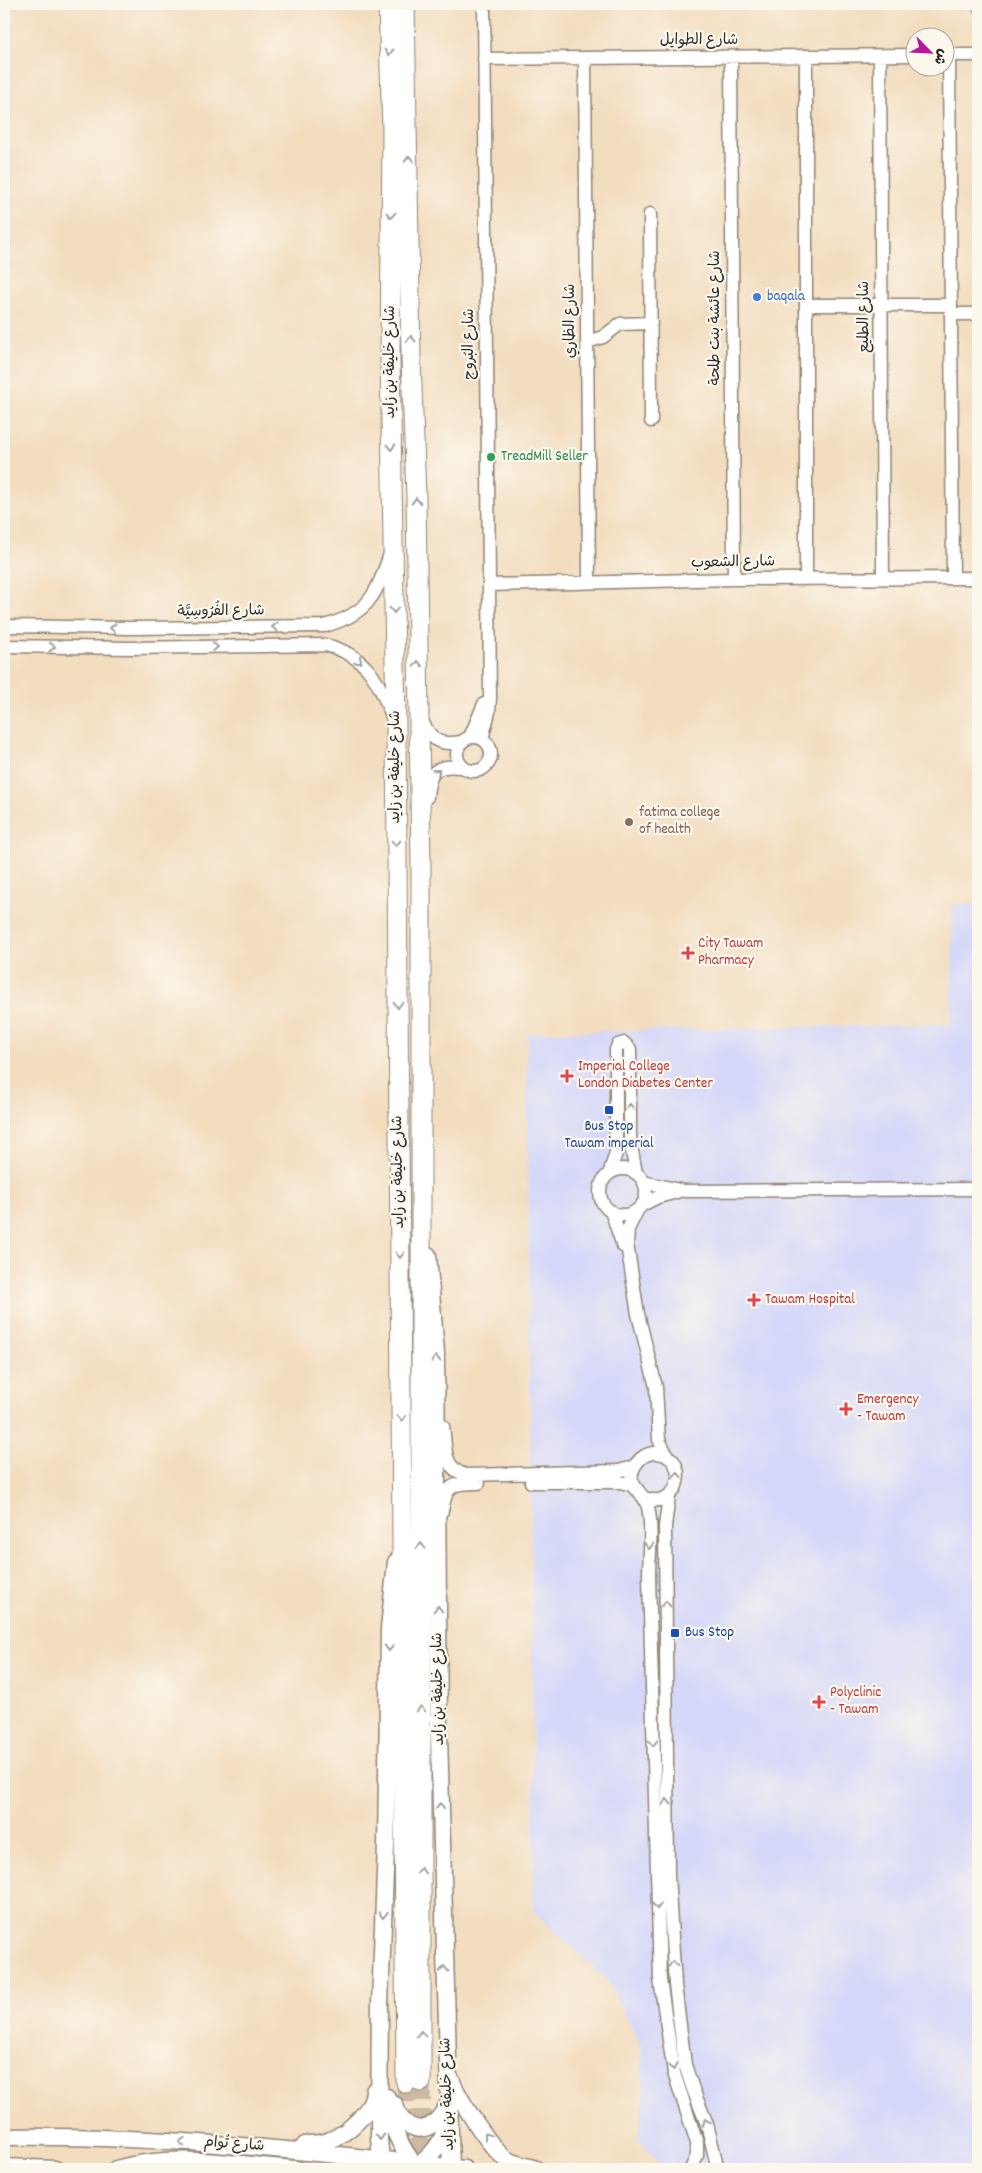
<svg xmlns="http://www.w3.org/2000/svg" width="982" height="2173" viewBox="0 0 982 2173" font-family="Dekko,'Playpen Sans Arabic',sans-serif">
<rect width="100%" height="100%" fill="#fbf7ec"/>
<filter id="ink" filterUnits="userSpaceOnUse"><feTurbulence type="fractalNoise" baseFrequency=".02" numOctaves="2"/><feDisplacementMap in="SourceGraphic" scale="10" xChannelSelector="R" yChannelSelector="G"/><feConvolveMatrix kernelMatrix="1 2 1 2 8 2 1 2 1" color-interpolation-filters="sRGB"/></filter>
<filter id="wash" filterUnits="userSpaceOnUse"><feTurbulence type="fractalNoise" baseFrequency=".0096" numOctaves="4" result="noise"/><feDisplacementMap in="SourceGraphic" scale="20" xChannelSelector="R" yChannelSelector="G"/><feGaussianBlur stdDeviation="1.12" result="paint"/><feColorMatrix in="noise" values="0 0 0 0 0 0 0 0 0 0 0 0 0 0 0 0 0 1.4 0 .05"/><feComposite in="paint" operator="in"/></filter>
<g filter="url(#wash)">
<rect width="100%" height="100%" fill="#f3ddbf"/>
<path fill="#d5d8f9" d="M953,904h25v1265h-306l-13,-6 -21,-23 6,-44 -4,-53 -33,-63 -73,-68 -7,-879 424,-9z"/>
</g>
<g filter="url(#ink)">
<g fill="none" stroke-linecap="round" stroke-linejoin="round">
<path stroke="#cbb9a1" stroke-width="19" stroke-dasharray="19 9" stroke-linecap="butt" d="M421,2082l1,87
M406,2083l1,79"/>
<defs>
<path id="minor" d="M977,4l1,2
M944,55h34
M949,55l4,523
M806,56v522
M880,56l3,522
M731,57l3,522
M484,59l430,-4
M585,59l4,523
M650,214l1,207
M806,305h145
M951,314h27
M587,342l16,-5 17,-13 31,-1
M489,585l245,-6 244,-1
M4,626l127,2 193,-2c45,-12 52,-31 66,-72
M4,646l126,2 196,-3c41,11 52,35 66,71
M421,719c10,21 17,27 40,23
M457 754a17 17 0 1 1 34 0a17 17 0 1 1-34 0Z
M470,737l14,-33
M482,739l7,-27 1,-14 -6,-694
M427,797c2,-25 8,-33 34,-30
M600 1192a23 23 0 1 1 46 0a23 23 0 1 1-46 0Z
M609,1174l7,-21v-103l2,-5 6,-2 6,6v91l6,33
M644,1182l40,9 294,-2
M642,1205l16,-8 19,-5
M638,1209l-10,20 -1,15 11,70 18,73 3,53 9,17
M611,1211l12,35
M443,1426c3,19 -1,43 23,49l152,-4 16,-4
M531,1482h89l12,3 3,4
M669,1496l-4,30 3,349 7,110 10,80 9,27 13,32 11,45
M645,1498c37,14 46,-45 10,-45 -8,0 -15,5 -19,11 -14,20 9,28 12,43 5,22 1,47 1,69l11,404 14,93 23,70v13l-6,13
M442,1511c4,-27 11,-28 37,-28"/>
<path id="major" d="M428,1255l8,98 3,381 12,435
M451,2079c7,19 39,69 55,80 9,6 20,6 30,10
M387,2097c2,27 13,50 30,71
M395,2105c4,18 23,32 39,18 6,-5 11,-13 15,-20
M4,2137c154,-2 307,14 460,32
M305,2145c7,-2 16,-1 23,-4 19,-7 45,-30 46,-50
M4,2167l51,2
M415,2167c16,-10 28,-25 32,-43
M116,2169c57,-17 122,-4 180,0
M382,2169l-3,-30 1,-135 6,-158 3,-218 7,-66"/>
<path id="highway" d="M388,4l4,127 -2,227 6,366 10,1359
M405,4l6,355 5,137 5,373v1213"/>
</defs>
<use href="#minor" stroke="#8f8475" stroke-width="15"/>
<use href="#major" stroke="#8f8475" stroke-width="19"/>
<use href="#highway" stroke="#8f8475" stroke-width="21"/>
<use href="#minor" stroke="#fff" stroke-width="12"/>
<use href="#major" stroke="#fff" stroke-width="16"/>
<use href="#highway" stroke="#fff" stroke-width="19"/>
</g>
<defs><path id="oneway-chevron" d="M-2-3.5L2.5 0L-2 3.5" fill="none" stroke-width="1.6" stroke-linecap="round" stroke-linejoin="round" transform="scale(1.25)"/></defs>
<g stroke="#a0a0a0">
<use href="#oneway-chevron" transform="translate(389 52) rotate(89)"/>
<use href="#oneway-chevron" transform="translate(409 159) rotate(-91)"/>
<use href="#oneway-chevron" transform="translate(391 215) rotate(90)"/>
<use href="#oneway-chevron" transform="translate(411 339) rotate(-91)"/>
<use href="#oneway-chevron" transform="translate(391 447) rotate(89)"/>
<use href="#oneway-chevron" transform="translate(416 501) rotate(-91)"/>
<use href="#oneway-chevron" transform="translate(394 610) rotate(89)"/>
<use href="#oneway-chevron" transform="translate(275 627) rotate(179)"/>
<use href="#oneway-chevron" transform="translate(113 628) rotate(-179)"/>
<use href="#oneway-chevron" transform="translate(52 647) rotate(1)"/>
<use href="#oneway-chevron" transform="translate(215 647) rotate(-1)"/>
<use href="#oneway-chevron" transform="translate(359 661) rotate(40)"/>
<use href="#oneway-chevron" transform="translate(418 664) rotate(-91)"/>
<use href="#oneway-chevron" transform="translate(437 772) rotate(-41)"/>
<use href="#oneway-chevron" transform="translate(396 843) rotate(90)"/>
<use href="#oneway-chevron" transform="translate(398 1005) rotate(90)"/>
<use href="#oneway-chevron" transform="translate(630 1107) rotate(-90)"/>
<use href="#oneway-chevron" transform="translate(400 1255) rotate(89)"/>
<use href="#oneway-chevron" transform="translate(436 1359) rotate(-91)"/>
<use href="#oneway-chevron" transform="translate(402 1418) rotate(89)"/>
<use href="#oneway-chevron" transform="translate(677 1475) rotate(-94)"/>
<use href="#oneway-chevron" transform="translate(421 1546) rotate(-90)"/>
<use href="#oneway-chevron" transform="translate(649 1546) rotate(91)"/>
<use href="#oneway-chevron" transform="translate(666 1604) rotate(-90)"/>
<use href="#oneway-chevron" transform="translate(438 1609) rotate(-90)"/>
<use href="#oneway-chevron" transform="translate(389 1648) rotate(91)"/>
<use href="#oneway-chevron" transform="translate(421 1709) rotate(-90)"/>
<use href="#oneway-chevron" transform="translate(653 1743) rotate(89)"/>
<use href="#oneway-chevron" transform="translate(667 1802) rotate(-91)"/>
<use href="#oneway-chevron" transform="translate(440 1806) rotate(-91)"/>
<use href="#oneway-chevron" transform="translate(421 1871) rotate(-90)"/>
<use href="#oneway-chevron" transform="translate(657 1906) rotate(89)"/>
<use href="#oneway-chevron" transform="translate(383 1915) rotate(92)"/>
<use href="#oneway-chevron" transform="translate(673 1964) rotate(-93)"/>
<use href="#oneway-chevron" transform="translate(444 1969) rotate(-92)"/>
<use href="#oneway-chevron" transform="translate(421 2034) rotate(-90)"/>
<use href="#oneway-chevron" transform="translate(673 2067) rotate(79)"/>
<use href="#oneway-chevron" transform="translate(706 2122) rotate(-110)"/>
<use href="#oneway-chevron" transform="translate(487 2136) rotate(-127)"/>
<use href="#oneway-chevron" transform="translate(380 2137) rotate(89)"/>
<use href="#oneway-chevron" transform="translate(182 2142) rotate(-177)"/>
</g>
</g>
<circle fill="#3f7fe0" stroke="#fbf7ec" stroke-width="2" cx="757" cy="297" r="5"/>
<circle fill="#2e9e5b" stroke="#fbf7ec" stroke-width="2" cx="491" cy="457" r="5"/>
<circle fill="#8d6e63" stroke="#fbf7ec" stroke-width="2" cx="629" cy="822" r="5"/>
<g fill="#e0444e" stroke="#fbf7ec" stroke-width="2">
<path d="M685.5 945.5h5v5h5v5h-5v5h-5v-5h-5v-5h5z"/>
<path d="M564.5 1068.5h5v5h5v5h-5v5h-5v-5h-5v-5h5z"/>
<path d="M751.5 1292.5h5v5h5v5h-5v5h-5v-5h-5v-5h5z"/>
<path d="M843.5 1401.5h5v5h5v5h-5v5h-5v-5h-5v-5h5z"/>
<path d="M816.5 1694.5h5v5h5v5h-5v5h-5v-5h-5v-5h5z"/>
</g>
<g fill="#1a4fb4" stroke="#fbf7ec" stroke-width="2">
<rect x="604" y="1105" width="10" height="10" rx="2.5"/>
<rect x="670" y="1628" width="10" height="10" rx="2.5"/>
</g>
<g text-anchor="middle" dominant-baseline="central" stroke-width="4.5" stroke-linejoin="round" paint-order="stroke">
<g font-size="15" fill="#2b2b2b" stroke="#fbf7ec">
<text x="699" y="41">شارع الطوايل</text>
<text transform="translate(865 317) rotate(-90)">شارع الطليع</text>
<text transform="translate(716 318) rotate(-90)">شارع عائشة بنت طلحة</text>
<text transform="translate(571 321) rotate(-90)">شارع الظاري</text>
<text transform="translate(470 344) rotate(-90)">شارع البُروج</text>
<text transform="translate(391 362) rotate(-90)">شارع خليفة بن زايد</text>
<text transform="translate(733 563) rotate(-1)">شارع الشعوب</text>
<text transform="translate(221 612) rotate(-1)">شارع الفُرُوسِيَّة</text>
<text transform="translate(396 767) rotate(-90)">شارع خليفة بن زايد</text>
<text transform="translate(399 1172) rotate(-91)">شارع خليفة بن زايد</text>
<text transform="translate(439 1689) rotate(-91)">شارع خليفة بن زايد</text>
<text transform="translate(448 2094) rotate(-92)">شارع خليفة بن زايد</text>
<text transform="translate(234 2145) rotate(4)">شارع تُوام</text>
</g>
<g font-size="15" fill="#366cbe" stroke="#fbf7ec" text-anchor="start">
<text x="767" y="297">baqala</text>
</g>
<g font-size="15" fill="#27864d" stroke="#fbf7ec" text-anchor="start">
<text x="501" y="457">TreadMill Seller</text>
</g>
<g font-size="15" fill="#785e54" stroke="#fbf7ec" text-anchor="start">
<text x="639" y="813">fatima college<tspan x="639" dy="17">of health</tspan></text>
</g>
<g font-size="15" fill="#be3a42" stroke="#fbf7ec" text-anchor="start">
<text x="698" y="944">City Tawam<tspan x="698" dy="17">Pharmacy</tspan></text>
<text x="578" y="1067">Imperial College<tspan x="578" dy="17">London Diabetes Center</tspan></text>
<text x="765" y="1300">Tawam Hospital</text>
<text x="857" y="1400">Emergency<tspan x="857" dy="17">- Tawam</tspan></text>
<text x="830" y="1693">Polyclinic<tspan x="830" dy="17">- Tawam</tspan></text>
</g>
<g font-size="15" fill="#164399" stroke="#fbf7ec">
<text x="609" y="1127">Bus Stop<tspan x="609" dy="17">Tawam imperial</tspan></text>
<text x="685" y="1633" text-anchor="start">Bus Stop</text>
</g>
</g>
<rect width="982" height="2173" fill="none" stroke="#fbf7ec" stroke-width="20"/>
<g transform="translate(930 52) rotate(114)"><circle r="24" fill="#fbf7ec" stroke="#a8a59f"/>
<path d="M0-4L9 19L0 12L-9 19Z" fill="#b5179e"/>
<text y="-8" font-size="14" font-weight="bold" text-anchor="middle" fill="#2b2b2b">ش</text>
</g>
</svg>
